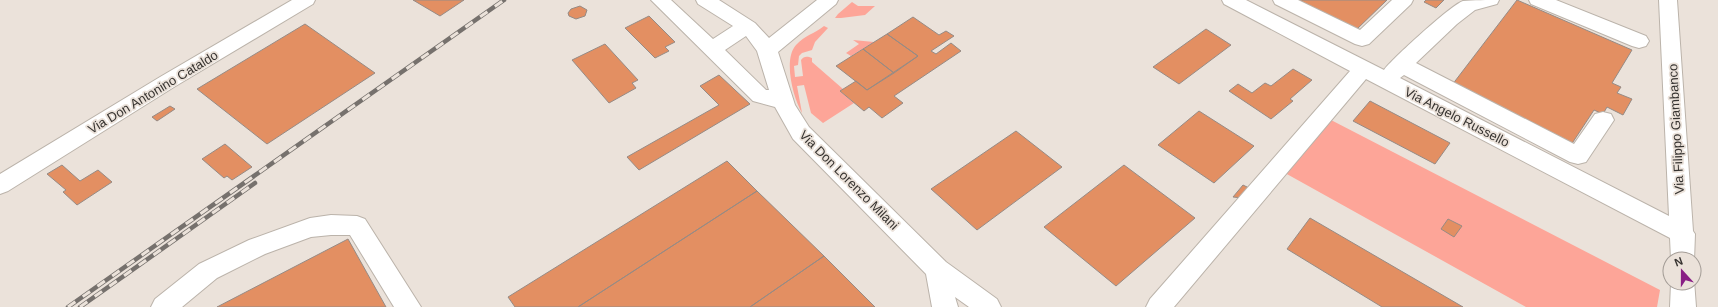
<svg xmlns="http://www.w3.org/2000/svg" width="1718" height="307" viewBox="0 0 1718 307" font-family="Helvetica,sans-serif">
<rect width="100%" height="100%" fill="#ebe2da"/>
<path fill="#fda598" d="M852,2l6,4h17l-10,9 -24,3h-6l3,-4z
M824,26l4,2 -13,14 -3,8 -10,3 -3,3 -1,9 -4,1 1,11 8,-1 -2,-16c3,-4 6,-4 11,-2v4l31,27 -3,2 14,12 -31,20 -12,-10 -7,-28 -7,1 5,27c-9,-15 -19,-54 -6,-68 9,-10 18,-11 28,-19z
M853,40l21,2 -23,14 -5,-3 13,-9z
M1331,120l329,170 -3,17h-131l-241,-134z"/>
<path fill="#e38f62" stroke="#968b85" d="M413,0h51l-24,16z
M1298,0h89l-31,30z
M1426,0h18l-8,8 -12,-6z
M1517,0l115,50 -20,33 9,4 -4,6 15,6 -9,16 -16,-8 -4,7 -9,-4 -23,35 -119,-60z
M580,6l7,4 -2,6 -9,3 -7,-3 -1,-3 3,-4z
M649,16l26,26 -10,5 4,4 -14,7 -30,-30z
M913,17l26,18 7,-4 8,5 -23,15 5,3 15,-11 10,8 -67,45 9,7 -21,15 -13,-11 -5,4 -24,-20 16,-10 11,9 51,-34 -31,-22z
M305,24l70,49 -108,71 -70,-55z
M1206,29l25,16 -52,39 -26,-17z
M887,34l31,22 -24,17 -31,-24z
M605,44l33,36 -6,3 4,5 -27,15 -37,-43z
M863,49l31,24 -27,17 -31,-24z
M1293,69l19,11 -22,19 3,2 -22,18 -42,-28 9,-7 14,9 13,-10 6,3z
M719,75l31,29 -111,66 -12,-13 92,-52 -19,-19z
M1370,101l80,42 -15,21 -82,-43z
M170,106l5,3 -18,12 -5,-4z
M1199,111l55,35 -40,37 -56,-38z
M1016,131l46,36 -85,63 -46,-41z
M225,144l27,23 -20,13 -5,-4 -3,2 -22,-19z
M727,161l30,30 -179,116h-63l-7,-10z
M62,165l18,16 18,-11 14,12 -35,23 -14,-13 3,-2 -19,-16z
M1124,165l71,53 -79,68 -72,-59z
M1243,185l8,4 -8,9 -10,-1z
M757,191l67,65 -74,51h-172z
M1310,218l153,89h-81l-95,-58z
M1448,219l14,7 -8,11 -13,-8z
M348,239l38,68h-169z
M824,256l51,51h-125z"/>
<g fill="none" stroke-linecap="round" stroke-linejoin="round">
<defs>
<path id="minor" d="M292,0h23l-2,4 -139,83 -166,104 -8,3v-20l160,-97z
M651,0h20l42,39 20,-13 -35,-22 -2,-4h23l36,23 14,15 48,-38h21l-2,4 -58,48 17,53 14,22 137,135 51,37 4,8h-32l-14,-10 3,10h-26l-6,-33 -133,-135 -18,-32 -22,-6zM746,36l11,15 12,39h-3l-41,-40z
M1222,0h24l138,70c7,-10 67,-65 79,-69 10,-1 25,-1 36,-1l-2,4 -22,6 -18,14 -41,39 158,81 21,-30 8,-2 8,2 3,6 -28,42 -8,2 -8,-2 -166,-87 -4,3 269,138 -10,-216h18l16,231 2,3 -1,27v-2h-23l-1,-21 -304,-159 -192,228h-28l4,-8 200,-228 -126,-67z
M1273,0h25l62,30 32,-30h21l-2,4 -42,40 -7,2 -7,-2 -80,-40z
M1529,0h27l90,36 3,5 -3,5 -7,2 -7,-2 -101,-42z
M331,215l26,1 8,3 56,88h-27l-44,-72h-19l-20,2 -46,17 -48,24 -35,29h-31l4,-8 44,-35 50,-24 61,-22z
M1694,280l2,27h-26l1,-24h23z"/>
</defs>
<use href="#minor" stroke="#bbb3aa" stroke-width="2"/>
<use href="#minor" fill="#fff" fill-rule="evenodd"/>
<defs>
<path id="rail" d="M68,307l436,-307
M80,307l175,-124"/>
</defs>
<use href="#rail" stroke="#76716d" stroke-width="4.5"/>
<use href="#rail" stroke="#ebe2da" stroke-width="3" stroke-dasharray="9" stroke-linecap="butt"/>
</g>
<g text-anchor="middle" dominant-baseline="central" stroke-width="3.5" stroke-linejoin="round" paint-order="stroke">
<g font-size="13" fill="#373431" stroke="#ebe2da">
<text transform="translate(153 92) rotate(-31)">Via Don Antonino Cataldo</text>
<text transform="translate(1457 117) rotate(27)">Via Angelo Russello</text>
<text transform="translate(1676 129) rotate(-93)">Via Filippo Giambanco</text>
<text transform="translate(849 180) rotate(45)">Via Don Lorenzo Milani</text>
</g>
</g>
<g transform="translate(1682 271) rotate(339)"><circle r="19" fill="#ebe2da" stroke="#a39c96"/>
<path d="M0-3L7 15L0 10L-7 15Z" fill="#891f85"/>
<text y="-6" font-size="11" font-weight="bold" text-anchor="middle" fill="#373431">N</text>
</g>
</svg>
